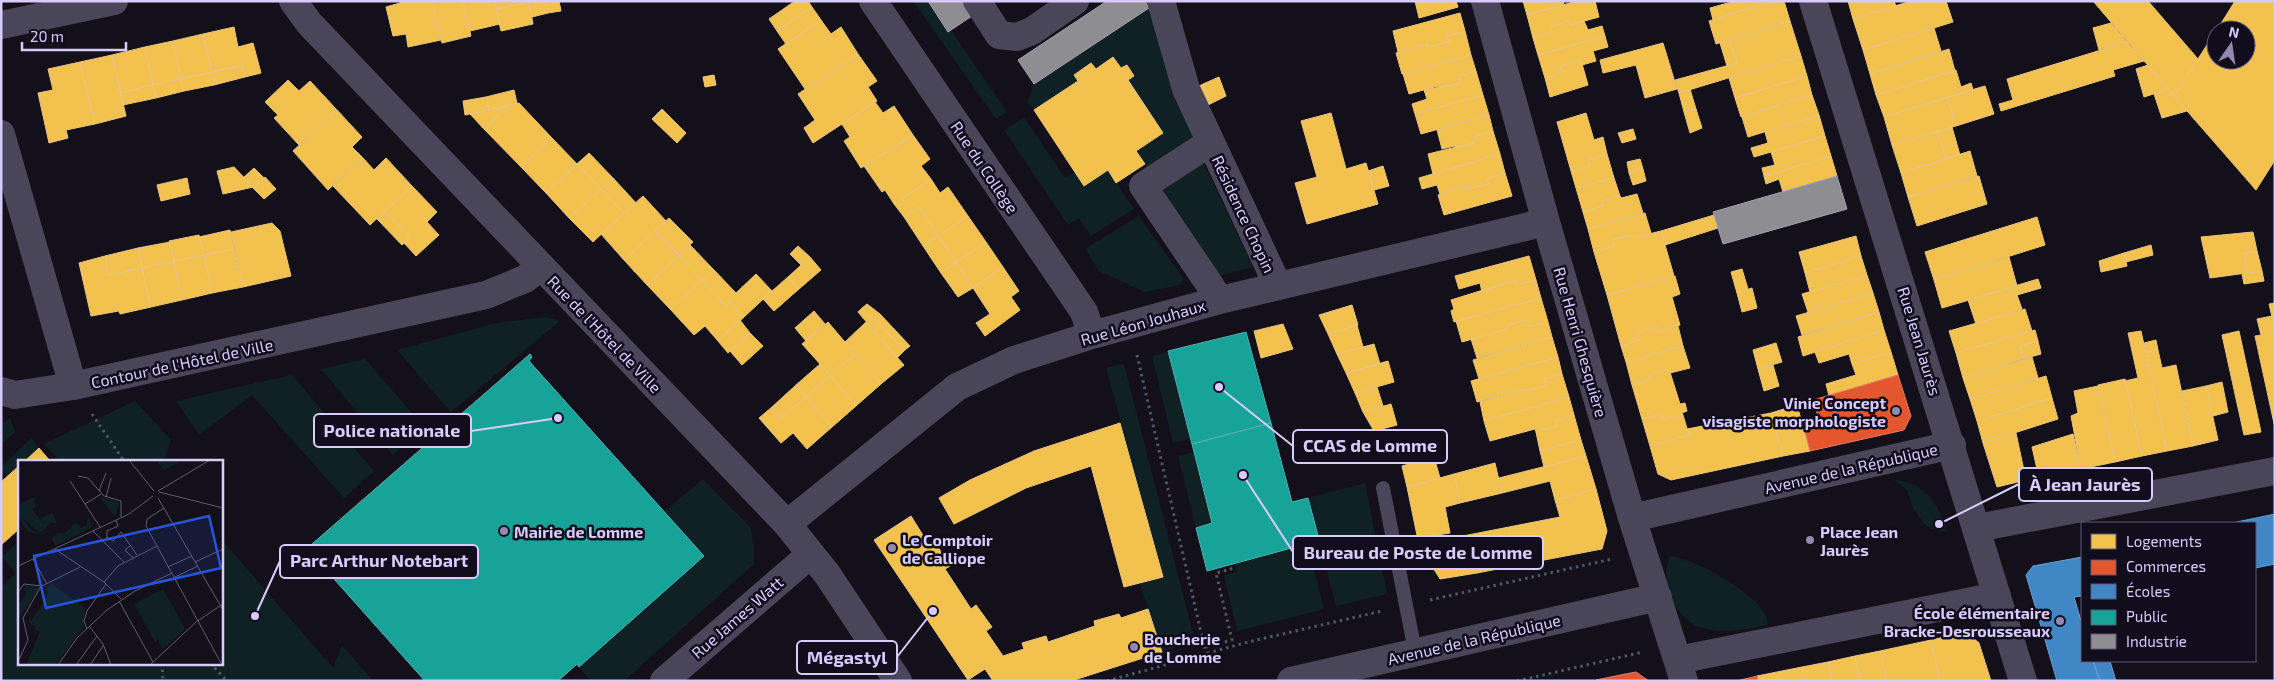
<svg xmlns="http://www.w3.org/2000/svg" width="2276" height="682" viewBox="0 0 2276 682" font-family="'Exo 2',sans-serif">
<rect width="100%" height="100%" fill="#13101a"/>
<path fill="#102124" d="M913,1h15l20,31 3,-2 56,82 -11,7z
M1154,5l41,130 -6,6 -41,28 -12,-18 27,-18 -35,-53 6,-4 -7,-11 -6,3 -8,-11 -17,12 -5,-6 -17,12 4,6 -44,29 -7,-8 7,-18z
M1024,117l41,61 10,-6 9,14 24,-16 26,39 -43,27 -12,-18 -11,7 -64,-95z
M1202,161l2,3 49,103 -37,10 -58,-91z
M1139,216l45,63 -5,6 -34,7 -46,-21 -14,-22z
M546,317l14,4 -109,91 -54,-62 99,-27z
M1168,351l23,88 -18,4 -21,-87z
M365,359l60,69 -32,27 -72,-86z
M1124,364l71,277 -33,11 -22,-69 23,-7 -57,-208z
M292,375l82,96 -30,27 -92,-103 -53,40 -23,-34z
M135,401l36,39 -7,21h-104l-16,-17z
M10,418l5,14 -14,13v-21z
M31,438l8,10 -14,13h-6v5l-12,11 -6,-7v-3z
M1194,452l18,71 -16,5 -18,-72z
M703,479l48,49 3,18v18l-130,117h-33l-12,-14 124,-111 -39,-44z
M1893,479c32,4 46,24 54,53l-16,-3 -7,-5 -11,-16 -6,-18z
M1365,483l22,111 -51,12 -28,-108z
M221,539l112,129 9,-23 31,36h-372v-94l15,-14 -14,-16 17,-16v122h202z
M1299,546l1,2 8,-2 16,63 -87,22 -13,-56 13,-3 -2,-9z
M1670,556c25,3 83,35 95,58 2,3 2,8 3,11 -38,8 -82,15 -98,-31 -5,-14 -5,-24 0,-38z"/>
<path fill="#f2c14e" stroke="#eac482" d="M400,1h32l9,39 -33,7 -2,-13 -13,2 -7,-29 14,-4z
M432,1h31l8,35 -29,7z
M463,1h32l5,23 -30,7z
M495,1h33l1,1 -33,7z
M528,1h17l3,12 -16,4z
M545,1h14l2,10 -13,2z
M795,1h13l4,6 -35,24 -8,-12z
M1415,1h41l2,6 -39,11z
M1523,1h40l1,4 -37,10z
M1577,1h18l4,16 -29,8 -1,-4 -19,6 2,5 -19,6 -6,-23z
M1735,1h38l-60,19 -3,-12z
M1773,1h11l6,20 -74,23 -7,-23z
M1848,1h46l2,5 -43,13z
M1911,1h35l7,21 -90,28 -10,-31z
M2093,1h55l50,58 -24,37z
M2235,1h40v159l-19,30 -82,-94 42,-65v29h30v-30h-29z
M529,2l4,22 -32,7 -5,-22z
M812,7l9,13 -35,24 -9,-13z
M1460,13l5,18 -18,5 2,6 -22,5v-3l-29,8 -5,-21z
M821,20l10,14 10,-7 17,27 -53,35 -27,-40z
M1569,21l1,4 14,-4 4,9 14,-4 3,10 -67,19 -5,-17 19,-6 -2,-5z
M1790,21l11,35 -122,37 -4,-13 62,-17 -7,-23z
M2111,23l16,19 -28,8 -6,-22z
M234,27l4,20 15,-4 8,30 -16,4 -2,-12 -31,7 -9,-38z
M1934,28l7,23 -71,23 -7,-24z
M1465,31l6,24 -69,19 -6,-21 31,-9v3l22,-5 -2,-6z
M203,34l9,38 -31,7 -8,-38z
M1605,36l3,11 -15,4 3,10 -14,4 -1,-5 -21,6 2,6 -17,6 -7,-23z
M1730,40l7,23 -10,3 -7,-23z
M173,41l8,38 -28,6 -8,-38z
M2127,42l17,19 -31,9 2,6 -114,35 -2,-7 14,-4 -6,-21z
M1663,43l14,46 -32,9 -9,-33 -33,8 -3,-13z
M145,47l8,38 -33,8 -8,-38z
M1949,49l6,22 -79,24 -6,-21z
M858,54l19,27 -9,6 9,14 -64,42 -9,-15 11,-8 -17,-26z
M112,55l14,61 -31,8 -15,-62z
M1471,55l5,16 -18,5 3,7 -22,5 -1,-2 -29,8 -6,-20z
M1801,56l6,20 -72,22 -6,-20z
M1113,57l8,11 6,-3 7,11 -6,4 35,53 -27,18 9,13 -29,19 -8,-13 -24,16 -50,-76 44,-29 -4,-6 17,-12 5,6z
M1581,60l7,25 -38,12 -5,-19 17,-6 -2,-6z
M80,62l15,62 -29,6 2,8 -19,5 -11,-50 15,-3 -5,-21z
M243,65l2,12 -31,8 -2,-13z
M2148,65l21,24 -25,8 -8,-28z
M1956,70l5,17 10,-4 2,7 -89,27 -8,-22z
M1476,71l7,24 -68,19 -3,-10 15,-5 -3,-9 37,-7 -3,-7z
M212,72l2,13 -30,6 -3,-12z
M714,75l2,10 -11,2 -2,-10z
M1807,76l5,19 -71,22 -6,-19z
M1219,77l7,19 -16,8 -7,-20z
M181,79l3,12 -28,7 -3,-13z
M288,80l11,11 11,-10 27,29 -38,35 -25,-27 4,-3 -13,-13z
M1203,84l7,20 -5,3 -9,-19z
M153,85l3,13 -33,7 -3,-12z
M1985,86l9,28 -38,12 -9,-29z
M1690,89l6,20 -12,3 -5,-19z
M2169,89l18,22 -25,7 -8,-24z
M514,90l3,13 -28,7 -3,-13z
M1483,95l6,20 -68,19 -6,-20z
M1812,95l7,20 -71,22 -6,-20z
M486,97l3,13 -24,5 -2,-14z
M1947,97l9,29 -64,19 -8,-28z
M875,102l8,11 11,-7 19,29 -52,33 -17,-27 6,-4 -8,-13z
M519,103l33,35 -31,29 -37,-38 25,-24z
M509,105l-25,24 -14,-15 19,-4z
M662,109l24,24 -9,10 -25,-24z
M1696,109l6,19 -12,5 -6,-21z
M337,110l25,27 -10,10 11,11 -35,32 -35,-39z
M1331,113l15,56 20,-6 12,41 -71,20 -12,-41 22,-6 -16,-56z
M1586,113l8,27 9,-3 4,17 -19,5 2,7 -19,5 -14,-49z
M1489,115l4,16 -18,5 2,6 -21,6 -1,-2 -13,3 -5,-19z
M1819,115l6,21 -71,21 -3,-9 17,-5 -3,-11z
M1952,127l8,28 -14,4 -9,-28z
M1633,129l3,10 -14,4 -4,-10z
M1493,131l7,23 -67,20 -5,-20 49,-12 -2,-6z
M1937,131l9,28 -45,14 -9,-28z
M913,135l17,24 -9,7 10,13 -37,25 -9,-14 -3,2 -18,-26z
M1825,136l6,20 -67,20 -2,-8 13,-3 -4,-13z
M552,138l25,26 -31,29 -25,-26z
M1970,151l7,25 -69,21 -7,-24z
M589,153l24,25 -12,11 -24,-25z
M1500,154l5,19 -18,6 2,5 -22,5 -1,-3 -26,8 -3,-9 -15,4 -3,-11z
M1607,154l7,24 -38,10 -5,-17 19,-5 -2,-7z
M1831,156l6,20 -54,16 -4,-13 -13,5 -2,-8z
M363,158l11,12 12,-12 26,28 -42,39 -37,-39z
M1640,159l3,10 -14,4 -2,-11z
M577,164l24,25 -32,29 -23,-25z
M1383,166l6,20 -15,4 -6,-19z
M234,167l19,20 -30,7 -6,-23z
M254,168l10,10 -11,10 -10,-10z
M1643,169l3,12 -13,4 -4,-12z
M1505,173l7,23 -68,19 -6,-20 28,-9 1,3 22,-5 -2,-5z
M1979,176l8,28 -70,22 -9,-29z
M265,177l11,12 -12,10 -11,-11z
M187,178l3,16 -29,7 -4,-16z
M613,178l23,25 -12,10 -23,-24z
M1614,178l6,18 -18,5 1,5 -20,6 -7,-24z
M931,179l9,14 8,-6 20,29 -30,20 -19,-29 -15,10 -10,-13z
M412,186l25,26 -10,10 12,13 -23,21 -12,-13 6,-6 -25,-26z
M601,189l23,24 -31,29 -24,-24z
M1637,194l6,19 -55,16 -5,-17 20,-6 -1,-5 18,-5 1,2z
M643,196l23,25 -42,39 -23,-26z
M919,207l19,29 -15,10 -19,-29z
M385,211l25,26 -8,8 -25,-26z
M1645,213l6,20 -19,5 -1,-3 -19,5 2,6 -20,6 -6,-23z
M1714,215l4,13 -53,17 -4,-14z
M968,216l18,26 -30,20 -18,-26z
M2037,217l8,28 -111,35 -9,-28z
M669,218l24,24 -14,13 -24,-24z
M272,223l8,8 11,45 -48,11 -12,-55z
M230,230l4,19 -30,6 -5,-18z
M655,231l24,24 -32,30 -23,-25z
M1661,231l13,45 -67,19 -13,-43 20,-6 -2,-6 19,-5 1,3z
M2253,232l4,19 -13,2 3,20 -37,5 -9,-41z
M199,235l5,20 -30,6 -5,-20z
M938,236l18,26 -15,11 -18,-27z
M1856,236l5,20 -56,17 -6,-21z
M170,242l4,19 -32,7 -4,-20z
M986,242l17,25 -30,21 -17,-26z
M690,245l24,25 -12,10 -23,-25z
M2151,245l2,10 -27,7 -2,-9z
M798,246l12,11 -9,8 -11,-11z
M138,248l4,20 -33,7 -4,-19z
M234,249l9,38 -31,6 -8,-38z
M2257,251l5,20 -15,2 -3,-20z
M2124,253l3,13 -26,6 -2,-11z
M204,255l8,38 -30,7 -8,-39z
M679,255l23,25 -32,29 -23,-24z
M105,256l4,19 33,-7 9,39 -31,7 -1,-3 -28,5 -12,-53z
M1529,256l7,24 -19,5 -2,-5 -33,12 -2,-9 -21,6 -4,-13z
M1861,256l6,19 -57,17 -5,-19z
M810,257l11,13 -22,19 -11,-12z
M2009,257l8,29 -75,22 -8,-28z
M174,261l8,39 -31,7 -9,-39z
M956,262l17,26 -15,9 -17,-24z
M1003,267l16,24 -8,6 9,13 -35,26 -9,-13 14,-9 -17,-26z
M1742,269l6,20 -11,4 -6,-21z
M714,270l22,23 20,-19 16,17 -28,26 -14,-15 -4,4 -24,-26z
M2262,271l2,10 -20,3 -2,-10z
M1867,275l6,18 -65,19 -6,-18z
M1675,276l5,18 -8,3 8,28 -22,7 -1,-5 -20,6 2,7 -18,6 -14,-51z
M788,277l11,12 -25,22 -11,-12z
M2038,279l3,9 -24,7 5,14 -46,15 -8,-24z
M702,280l24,26 4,-4 14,15 -26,24 -13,-15 -11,9 -24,-26z
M1515,280l2,5 19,-5 5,18 -87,24 -3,-11 3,-2 -3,-9z
M1752,288l5,20 -15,4 -5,-19z
M1873,293l6,19 -77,23 -6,-19z
M1541,298l7,24 -19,5 -2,-7 -20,5 1,4 -46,13 -6,-21z
M2275,303v27l-6,-26z
M867,304l13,10 30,32 -5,4 -43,-42z
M1352,305l6,20 -30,9 -9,-19z
M862,308l43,42 -8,8 -39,-46z
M2025,309l7,22 -76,22 -7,-22z
M814,311l11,13 -19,17 -11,-13z
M1879,312l5,18 -81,26 -5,-19z
M2272,316l3,14v98l-20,-92 6,-1 -4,-16z
M740,320l10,13 -22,20 -10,-12z
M1527,320l2,7 19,-5 4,15 -75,21 -6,-19 37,-10 -1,-4z
M828,322l27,32 -25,21 -28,-31z
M866,322l38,43 -23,19 -36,-42z
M1283,324l10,25 -32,9 -7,-27z
M1357,325l6,22 -26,7 -9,-20z
M1678,326l5,20 -57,16 -5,-16 18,-6 -2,-7 20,-6 1,5z
M1884,330l7,22 -39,12 -3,-10 -30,9 -4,-11z
M2035,330l3,11 -18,5 3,13 -60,19 -7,-25z
M2141,331l26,120 -25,5 -17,-75 13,-3 -10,-45z
M2239,331l22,101 -17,3 -22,-100z
M750,333l13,13 -21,19 -12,-14z
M1552,337l6,20 -79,22 -6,-19z
M2156,340l2,10 -12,3 -2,-10z
M2038,341l3,13 -18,5 -3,-13z
M1776,343l6,19 -24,7 -5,-19z
M1374,344l6,20 -34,9 -9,-19z
M1683,346l7,22 -20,5 -1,-4 -20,6 2,4 -19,6 -6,-23z
M2158,350l4,18 14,-3 17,81 -26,5 -21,-98z
M1891,352l7,23 -69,21 -3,-12 30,-9 -4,-11z
M855,354l26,30 -25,22 -26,-31z
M1558,357l4,17 -18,5 2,7 -20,5 -1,-2 -48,13 -6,-21z
M2032,357l6,21 -68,21 -7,-21z
M1388,361l6,21 -39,11 -9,-20z
M820,364l10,11 -24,22 -10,-12z
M1773,365l6,21 -15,5 -6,-22z
M1669,369l11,35 5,-1 2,8 -5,2 1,2 -20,5 -2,-6 -19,5 -10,-34 19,-6 -2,-4z
M1562,374l7,23 -85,24 -4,-19 45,-13 1,2 20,-5 -2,-7z
M830,375l26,31 -24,21 -26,-30z
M2046,376l6,22 -75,23 -7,-22z
M2125,379l17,77 -27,6 -17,-77z
M2222,382l6,30 -15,4 -7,-30z
M796,385l10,12 -25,21 -9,-11z
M2098,386l17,76 -34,7 -10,-53 7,-3 -4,-22z
M2206,386l12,54 -25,6 -11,-55z
M1377,387l6,19 -20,6 -8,-19z
M806,397l26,30 -25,22 -14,-16 -12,10 -22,-25 13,-11 9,11z
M1569,397l5,18 -18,5 1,6 -21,6 -1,-3 -45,12 -6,-20z
M2052,398l6,21 -75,24 -6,-22z
M1391,404l6,21 -23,6 -11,-19z
M1797,405l13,46 -27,5 -12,-43z
M1771,413l12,43 -112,24 -13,-6 -8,-28 39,-11 -2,-6z
M1661,414l2,6 20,-5 6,20 -39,11 -8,-27z
M1574,415l7,25 -41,11 -4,-19 21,-6 -1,-6z
M1120,423l43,154 -39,10 -33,-121 -65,22 -72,36 -15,-26 31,-18 64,-29z
M2016,433l10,47 -29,7 -14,-44z
M2073,434l8,35 -42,9 -7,-31z
M1581,440l5,16 -42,11 -4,-16z
M39,448l11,13h-25z
M1586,456l10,33 -41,11 -5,-19 -48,12 -3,-15z
M1434,457l6,21 -33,9 -5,-21z
M1495,463l7,30 -42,10 -6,-29z
M19,466v63l-18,16v-63z
M1454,474l6,29 -15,4 5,26 -13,2 1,6 -19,4 -12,-58z
M1596,489l11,42 -5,18 -84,16 -9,-38 51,-10 -5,-17z
M911,516l18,29 5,-4 16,25 -5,3 26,40 5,-4 16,22 -6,4 17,25 21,-7 -2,-6 24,-7 2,6 47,-16 -1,-5 25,-7 2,4 27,-9 14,43 -91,29h-78l-8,-12 -17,11 -94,-140z
M1509,527l9,38 -41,8 -9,-38z
M1468,535l9,38 -37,6 -21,-34z
M1966,632l13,11 12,38h-51l-9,-41z
M1931,640l9,41h-53l-7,-30z
M1880,651l7,30h-27l-5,-25z
M1855,656l5,25h-28l-4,-19z
M1828,662l4,19h-27l-3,-14z
M1802,667l3,14h-47l-1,-5z"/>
<path fill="#e4572e" stroke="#e07a6c" d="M1898,375l13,41 -7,14 -94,21 -7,-27 16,-4 -6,-20z
M1636,672l13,9 -53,-1 29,-6z
M1757,676l1,5h-22l13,-3z"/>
<path fill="#3f88c5" stroke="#6d9cd6" d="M2275,514v50l-20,4v-45h-23z
M2082,557v39l-8,1 8,27v37h11l7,20h-43l-31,-106 7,-9z
M2093,661h17l6,20h-16z"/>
<path fill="#17a398" stroke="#51afb6" d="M1246,332l25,91 -79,21 -24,-93z
M530,354l2,3 -3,4 175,195 -125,111 -2,-3 -19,17h-133l-116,-130 -3,3 -2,-3z
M1271,423l21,79 16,-4 12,45 -21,5v-2l-92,25 -11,-43 16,-5 -20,-79z"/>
<path fill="#8d8d92" stroke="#a3a0b2" d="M928,1h35l9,15 -24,16z
M1107,1h38l4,7 -115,76 -16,-24z
M1837,176l10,33 -124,35 -10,-32z"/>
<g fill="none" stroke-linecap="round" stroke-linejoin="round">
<path stroke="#4d5765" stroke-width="3" stroke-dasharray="2.5 4" stroke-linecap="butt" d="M1137,355l69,299
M92,414l32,47
M1430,600l182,-41
M1206,647l26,-7 -16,-67 15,-4 -1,-4
M162,663l1,18
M210,663l17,18
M1107,681l141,-39 134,-31
M1517,681l126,-29"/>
<path stroke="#49465a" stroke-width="14" d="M1383,488l32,163"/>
<path stroke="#49465a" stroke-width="28" d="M293,1l16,22 478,501 40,50 71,107
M873,1l211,311 8,23
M977,1l22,34 18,2 15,-6 43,-30
M1161,1l25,88 92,197
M1485,1l61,221 86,296 52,163
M1,25l113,-24
M1,134l72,252
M1211,142l-68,44 77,114
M1,391l14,4 58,-9 413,-91 39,-16 15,-12
M1632,518l320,-73
M787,524l170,-137 57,-27 78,-25 128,-35 326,-78
M1977,528l298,-57
M1678,660l319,-64
M664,681l147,-127
M1291,681l367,-84"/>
<path stroke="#49465a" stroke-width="28" d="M1813,1l210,680"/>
</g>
<g fill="#928aad" stroke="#110d1d" stroke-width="2">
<circle cx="1896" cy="411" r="5"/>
<circle cx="504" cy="531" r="5"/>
<circle cx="1810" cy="540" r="5"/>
<circle cx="892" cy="548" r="5"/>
<circle cx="2060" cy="621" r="5"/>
<circle cx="1134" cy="647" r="5"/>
</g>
<g text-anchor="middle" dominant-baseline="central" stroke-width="5" stroke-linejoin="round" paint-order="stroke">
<g font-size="16" fill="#d7ccfc" stroke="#110d1d">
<text transform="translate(985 167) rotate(56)">Rue du Collège</text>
<text transform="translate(1244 214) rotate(65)">Résidence Chopin</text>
<text transform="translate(1143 322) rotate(-16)">Rue Léon Jouhaux</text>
<text transform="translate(605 334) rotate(46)">Rue de l'Hôtel de Ville</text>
<text transform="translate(1920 341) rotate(73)">Rue Jean Jaurès</text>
<text transform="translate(1581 342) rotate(74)">Rue Henri Ghesquière</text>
<text transform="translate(182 363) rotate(-12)">Contour de l'Hôtel de Ville</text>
<text transform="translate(1851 468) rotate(-13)">Avenue de la République</text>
<text transform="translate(737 617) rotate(-41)">Rue James Watt</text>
<text transform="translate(1474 639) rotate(-13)">Avenue de la République</text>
</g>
<g font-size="16" font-weight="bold" fill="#d7ccfc" stroke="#110d1d" text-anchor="start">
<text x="1886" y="402" text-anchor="end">Vinie Concept<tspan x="1886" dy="18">visagiste morphologiste</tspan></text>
<text x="514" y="531">Mairie de Lomme</text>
<text x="1820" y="531">Place Jean<tspan x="1820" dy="18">Jaurès</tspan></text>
<text x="902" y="539">Le Comptoir<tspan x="902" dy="18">de Calliope</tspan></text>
<text x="2050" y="612" text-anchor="end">École élémentaire<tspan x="2050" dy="18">Bracke-Desrousseaux</tspan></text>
<text x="1144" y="638">Boucherie<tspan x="1144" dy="18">de Lomme</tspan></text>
</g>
</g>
<g transform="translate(18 460)">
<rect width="205" height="205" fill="#13101a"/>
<path d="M138,0h27l-19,10zM16,37l2,9 -4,3 7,10 14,-6 4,10h-7l-8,9 -5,-1 -16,-15 11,15 11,2 4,-4 -3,5 -16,-2 -10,-15v-12zM82,37l19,5 -3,15 -8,-9zM70,57l6,9 -39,20 -3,-8 6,-5 6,1 12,-12 5,6 6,-3zM34,124l33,24 -2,20 -28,37h-34v-3l5,3 14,-33 -4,-2 -3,4 3,-7 -7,-4 16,-23 4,-8 -4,-3zM8,126l12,1 1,3 -21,29v-13l9,-13 -4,-4zM145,129l22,40 -22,20 -5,-9 -3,2 -21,-38z" fill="#102124"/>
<path fill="none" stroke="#615b74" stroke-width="1" d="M111,0l25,31M60,16l10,2 16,18 17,5v16M52,21l30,46M81,31l7,-18M140,31l52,-31M141,32l64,16M88,37l5,-19M140,38l65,112M67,44l16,-10M146,48l-17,11 -1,7 76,139M98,60l2,6 -11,5v6l6,4 8,-9 16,23M75,71l31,31M112,86l-5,4 8,8M37,89l49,33 17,17M15,99l14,25M177,102l28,-13M0,106l111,-52 24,-18M150,107l24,-11M157,117l23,-11M86,122l14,-16 39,-20M0,132l6,-8 18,2 38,-19M101,141l34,61M71,166l14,18 8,21M69,169l-3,-8 3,-10 19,-27M0,202l10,-22 -5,-22 18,-32M40,205l19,-27 30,-28 28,-19 37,-18M58,205l21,-29M72,205l13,-19M132,205l46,-43 27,-18"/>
<path fill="#2654da" fill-opacity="0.15" stroke="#2654da" stroke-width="2.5" d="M191,56l12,52 -175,40 -12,-52z"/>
<rect width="205" height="205" fill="none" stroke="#d7ccfc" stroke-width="2.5"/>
</g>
<path fill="none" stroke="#d7ccfc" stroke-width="2" d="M558 418L471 431M1219 387L1293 446M1939 524L2019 484M1243 475L1293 552M255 616L280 561M933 611L897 657"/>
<g fill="#d7ccfc" stroke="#110d1d" stroke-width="2">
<circle cx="558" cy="418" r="5"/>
<circle cx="1219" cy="387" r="5"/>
<circle cx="1939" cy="524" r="5"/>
<circle cx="1243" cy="475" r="5"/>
<circle cx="255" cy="616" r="5"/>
<circle cx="933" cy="611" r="5"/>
</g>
<g fill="#110d1d" stroke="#d7ccfc" stroke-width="2">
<rect x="314" y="414" width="157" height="33" rx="5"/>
<rect x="1293" y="430" width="154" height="33" rx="5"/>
<rect x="2019" y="468" width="133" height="33" rx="5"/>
<rect x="1293" y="536" width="250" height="33" rx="5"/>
<rect x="280" y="545" width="198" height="33" rx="5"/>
<rect x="797" y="641" width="100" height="33" rx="5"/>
</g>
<g font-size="18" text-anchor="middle" font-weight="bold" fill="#d7ccfc">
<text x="392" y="437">Police nationale</text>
<text x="1370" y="452">CCAS de Lomme</text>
<text x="2085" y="491">À Jean Jaurès</text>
<text x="1418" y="559">Bureau de Poste de Lomme</text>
<text x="379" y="567">Parc Arthur Notebart</text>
<text x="847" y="664">Mégastyl</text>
</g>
<rect width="2276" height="682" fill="none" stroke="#d7ccfc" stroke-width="5"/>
<rect x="2081" y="522" width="175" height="140" fill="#110d1d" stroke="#605976"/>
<rect x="2091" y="534" width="25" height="15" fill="#f2c14e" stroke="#605976"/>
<text x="2126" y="547" font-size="15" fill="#d7ccfc">Logements</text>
<rect x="2091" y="560" width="25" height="15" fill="#e4572e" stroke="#605976"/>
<text x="2126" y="572" font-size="15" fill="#d7ccfc">Commerces</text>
<rect x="2091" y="584" width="25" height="15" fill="#3f88c5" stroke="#605976"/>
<text x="2126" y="597" font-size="15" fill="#d7ccfc">Écoles</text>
<rect x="2091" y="610" width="25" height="15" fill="#17a398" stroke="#605976"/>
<text x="2126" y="622" font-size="15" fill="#d7ccfc">Public</text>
<rect x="2091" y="634" width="25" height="15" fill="#8d8d92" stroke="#605976"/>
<text x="2126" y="647" font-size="15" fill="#d7ccfc">Industrie</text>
<g transform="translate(2231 45) rotate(13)"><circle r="24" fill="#110d1d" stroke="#605976"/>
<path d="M0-4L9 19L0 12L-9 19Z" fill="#928aad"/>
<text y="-8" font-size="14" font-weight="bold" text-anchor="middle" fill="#d7ccfc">N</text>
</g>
<path d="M22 42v8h104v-8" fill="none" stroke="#d7ccfc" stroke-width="2.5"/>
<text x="30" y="42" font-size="15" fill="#d7ccfc" stroke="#110d1d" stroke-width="4" paint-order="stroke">20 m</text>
</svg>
